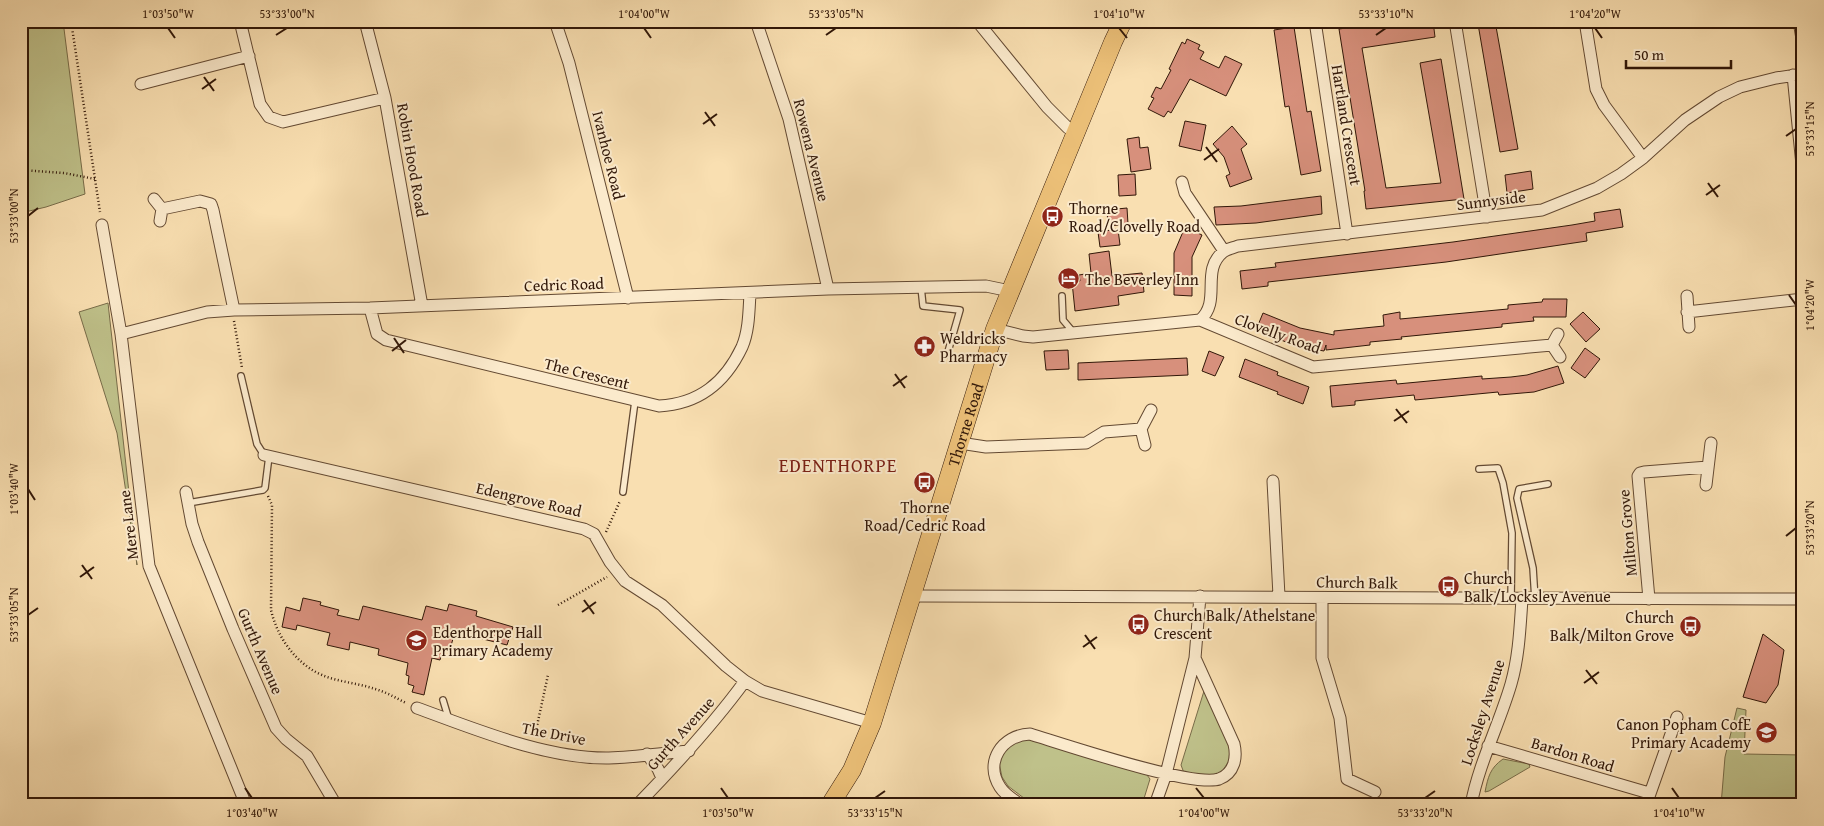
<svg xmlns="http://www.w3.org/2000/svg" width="1824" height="826" viewBox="0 0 1824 826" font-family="'Gentium Book Plus',serif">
<rect width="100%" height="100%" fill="#f9dfb1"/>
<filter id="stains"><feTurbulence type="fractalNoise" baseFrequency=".004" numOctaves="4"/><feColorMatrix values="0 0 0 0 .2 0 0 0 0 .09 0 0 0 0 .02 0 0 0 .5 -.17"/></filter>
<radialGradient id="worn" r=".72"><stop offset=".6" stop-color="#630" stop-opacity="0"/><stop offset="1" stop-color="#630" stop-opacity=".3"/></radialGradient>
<path fill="#bfc18a" stroke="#786c49" d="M21,21h42l22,173 -39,13 -25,6z
M108,303l29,262 -20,-132 -38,-121z
M1204,691l26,56 -1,14 -8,12 -13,3 -24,-3 -3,-8z
M1737,708l9,2 -2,44 59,1v50h-82l4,-48z
M1026,739l118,32 6,8 -8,26h-109l-25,-19 -6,-9 -3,-14 3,-8 9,-11z
M1503,759l26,5 1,3 -41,24 -4,1c3,-15 5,-24 18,-33z"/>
<path fill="#d7907c" stroke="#311708" d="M1396,21h37l2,16 -73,11 24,140 55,-5 -21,-120 21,-4 23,140 -98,10 -2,-18h1l-26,-162z
M1495,21l23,128 -18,3 -22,-128z
M1294,27l13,85 4,-1 10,60 -20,4 -12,-69 -4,1 -11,-77z
M1187,39l13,6 -2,4 6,3 -4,7 19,9 6,-12 17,8 -16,32 -36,-17 -19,34 -3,-2 -4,6 -16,-8 6,-11 -3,-1 5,-10 5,2 10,-19 -2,-1 13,-27 3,2z
M1185,121l21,4 -5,26 -22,-5z
M1232,126l15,18 -6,5 11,30 -22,8 -4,-11 4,-2 -6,-17 -11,-13z
M1139,137l1,11 8,-1 3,22 -20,3 -4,-33z
M1531,171l2,18 -26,4 -2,-18z
M1135,174l1,21 -17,1 -1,-21z
M1321,196l1,18 -66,9 -40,2 -2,-18 27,-1z
M1127,208l1,16 -20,2 -1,-16z
M1620,209l3,18 -37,6 1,8 -141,21 -178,20v4l-26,3 -2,-18 36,-4 -1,-4 178,-21 119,-17 23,-4 -1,-8z
M1185,227l17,8 -10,22v39l-18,-1v-42z
M1118,229l2,16 -20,2 -2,-15z
M1109,251l3,25 30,-3 2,19 -26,4 1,9 -44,6 -3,-29 8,-1 -1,-6 12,-2 -2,-19z
M1543,299h24l-1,18h-33l1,4 -32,3v3l-101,10 1,2 -32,3v3l-44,5v-5l-2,6 -28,-5 -40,-16 7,-17 37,15 34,7v-4l50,-5 -1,-11 17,-3v7l108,-10v-4l34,-3z
M1583,312l17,17 -14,13 -16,-18z
M1585,348l15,11 -15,19 -14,-10z
M1068,350l1,19 -23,1 -2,-19z
M1209,351l15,6 -9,19 -13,-5z
M1187,358l1,17 -110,5v-17z
M1245,359l33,13 -1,3 32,12 -6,17 -26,-10 1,-2 -39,-15z
M1558,366l6,17 -30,9 -35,3 -1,-3 -83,8 -1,-5 -59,6v4l-23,2 -2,-21 66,-6 1,4 85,-8v3l29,-2 16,-2z
M303,598l18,4 -1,3 19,5 -2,5 22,5 4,-14 59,14 4,-14 21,5 2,-7 28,7 -1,5 37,11 -6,18 -52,-13 -5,17 -7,-1 -3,12 -8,-2 -8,37 -12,-3 2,-6 -6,-2 1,-8 -3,-1 2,-12 -30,-8 1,-6 -29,-7 -1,8 -22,-5 3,-12 -33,-8 -1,5 -14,-3 4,-20 14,4z
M1763,634l21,16 -6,35 -12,18 -23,-6z"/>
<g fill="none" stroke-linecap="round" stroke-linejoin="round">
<defs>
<path id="lane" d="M983,29l9,-8
M921,287l2,19 37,4 -13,45
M1062,296l1,24 11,13
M241,376l16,68 7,11
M1479,469l19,-1 5,15 9,50 -1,66
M623,492l12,-91
M188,503l75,-13 2,-2 4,-32
M1535,600l-2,-32 -16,-70 2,-9 29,-5
M443,700l6,20"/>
<path id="street" d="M240,21l20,83 9,13 14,5 102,-24
M365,21l20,77 37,208
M555,21l14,42 59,235
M756,21l33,98 39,170
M977,21l70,86 21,21 8,3
M1315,21l32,213
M1455,21l32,196
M1585,21l11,68 8,16 39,53
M1799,21l4,24
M1793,75l10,100
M141,84l108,-28
M1182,182l3,11 39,58
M154,199l8,10 -2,12
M162,209l38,-8 11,3 2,6 21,100
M102,225l19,109 28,232 97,239
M1687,296l2,31
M370,308l7,26 9,6 273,66c40,-2 66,-23 83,-59 7,-16 7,-37 8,-54
M1687,312l116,-13
M1200,320c22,-19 0,-49 23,-68 4,-3 10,-4 15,-6l304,-36 55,-22 24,-14 22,-16 42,-38 34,-23 21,-10 36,-9 27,-4
M995,329l28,7 10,1 167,-17 113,47 239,-22
M121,334l86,-22 27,-2 136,-2 458,-19 158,-3 24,5
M1558,334l-6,11 8,12
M960,443l26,4 100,-4 18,-11 37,-3
M1145,445l-4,-16 10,-19
M264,455l320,74 10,5 16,28 15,19 37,24 64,61 19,15 17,10 110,32
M1273,481l6,115
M1706,485l5,-42
M186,492l6,32 6,18 35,87 43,99 10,11 21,17 29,49
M911,596c298,0 595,4 892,3
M1322,598v60l18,60 7,61 28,13
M1649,599l-11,-123 2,-3 4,-1 64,-5
M417,708c58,21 129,51 192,50 27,-1 54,-5 80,-7
M1488,746l161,47
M647,754l11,15 4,9
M637,805c39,-40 75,-79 108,-124
M1021,805c-7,-5 -16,-10 -21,-18 -16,-25 2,-52 30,-53 33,10 163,54 189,45 16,-6 18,-22 15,-35l-39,-86
M1155,805l11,-31 29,-116 5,-62
M1471,805c8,-42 28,-80 40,-121 8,-28 9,-56 11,-85
M1646,805l31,-88"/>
<g id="primary">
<path id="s1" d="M830,805l22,-35 20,-47 123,-394 118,-287 10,-21"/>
</g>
</defs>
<use href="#lane" stroke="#634932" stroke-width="8"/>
<use href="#street" stroke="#634932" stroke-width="13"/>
<use href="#primary" stroke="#311708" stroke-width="19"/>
<path stroke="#311708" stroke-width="2.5" stroke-dasharray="1 2.5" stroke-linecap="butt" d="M71,21l29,191
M21,24l10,-3
M21,170l43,3 31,6
M234,321l8,47
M268,496l4,9 -1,105c6,27 25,54 51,65 16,7 36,8 53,14 11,3 21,9 31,14
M606,532l14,-31
M558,605l49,-28
M535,735l13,-60"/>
<use href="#lane" stroke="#fbeacc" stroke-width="5.5"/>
<use href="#street" stroke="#fbeacc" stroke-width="11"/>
<use href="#primary" stroke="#ecc078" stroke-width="18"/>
</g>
<path fill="none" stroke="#311708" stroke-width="2" d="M168,28l7,10M644,28l7,10M1119,28l8,10M1595,28l7,10M276,35l11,-7M826,35l10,-7M1376,35l10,-7M204,77l10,14M202,89l14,-10M705,112l10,14M703,124l14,-10M1786,136l10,-7M1206,147l11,15M1204,160l15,-11M1708,183l10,14M1706,195l14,-10M28,216l10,-8M1789,295l7,10M394,338l10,15M392,351l14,-11M895,374l10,14M893,386l14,-10M1396,409l11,14M1394,421l15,-10M28,489l7,11M1786,536l10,-8M82,565l10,14M80,577l14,-10M584,600l10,14M582,612l14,-10M28,615l10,-7M1085,635l10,14M1083,647l14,-10M1586,670l11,14M1584,683l15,-11M245,788l7,10M721,788l7,10M1196,788l8,10M1672,788l7,10M875,798l10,-7M1425,798l10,-7"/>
<defs>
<symbol id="bus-disc" viewBox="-11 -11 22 22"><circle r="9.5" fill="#8f2418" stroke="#fbeacc"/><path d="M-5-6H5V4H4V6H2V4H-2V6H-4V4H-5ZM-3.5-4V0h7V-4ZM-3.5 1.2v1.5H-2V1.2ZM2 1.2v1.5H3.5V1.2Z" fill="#fff"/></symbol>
<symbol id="hotel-disc" viewBox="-11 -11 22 22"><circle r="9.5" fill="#8f2418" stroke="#fbeacc"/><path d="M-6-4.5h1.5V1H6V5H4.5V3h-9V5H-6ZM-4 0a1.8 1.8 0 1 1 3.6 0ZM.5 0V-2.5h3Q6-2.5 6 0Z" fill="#fff"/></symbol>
<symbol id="pharmacy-disc" viewBox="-11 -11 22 22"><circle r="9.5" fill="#8f2418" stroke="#fbeacc"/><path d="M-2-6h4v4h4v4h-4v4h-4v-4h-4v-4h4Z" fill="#fff"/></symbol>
<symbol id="school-disc" viewBox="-11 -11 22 22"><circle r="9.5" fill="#8f2418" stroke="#fbeacc"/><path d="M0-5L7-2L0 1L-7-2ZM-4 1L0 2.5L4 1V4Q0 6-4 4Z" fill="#fff"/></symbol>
</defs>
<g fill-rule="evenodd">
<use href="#bus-disc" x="1040" y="204" width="25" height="25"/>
<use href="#hotel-disc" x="1056" y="266" width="25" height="25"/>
<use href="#pharmacy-disc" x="912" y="334" width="25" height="25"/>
<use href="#bus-disc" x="912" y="470" width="25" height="25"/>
<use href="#bus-disc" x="1436" y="574" width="25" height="25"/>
<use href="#bus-disc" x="1126" y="612" width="25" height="25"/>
<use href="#bus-disc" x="1678" y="614" width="25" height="25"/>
<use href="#school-disc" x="404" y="628" width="25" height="25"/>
<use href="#school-disc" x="1754" y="720" width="25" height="25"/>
</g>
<g text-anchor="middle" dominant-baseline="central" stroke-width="4" stroke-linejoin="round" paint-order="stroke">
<g font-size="16" fill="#311708" stroke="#fbeacc">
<text transform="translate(1347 125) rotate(81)">Hartland Crescent</text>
<text transform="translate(812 150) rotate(76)">Rowena Avenue</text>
<text transform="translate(609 155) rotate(76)">Ivanhoe Road</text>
<text transform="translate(413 160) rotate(80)">Robin Hood Road</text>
<text transform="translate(1491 200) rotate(-7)">Sunnyside</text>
<text transform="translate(564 284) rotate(-2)">Cedric Road</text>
<text transform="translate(1278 333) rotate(20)">Clovelly Road</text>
<text transform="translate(587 373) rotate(14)">The Crescent</text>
<text stroke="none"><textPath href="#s1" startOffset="405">Thorne Road</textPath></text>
<text transform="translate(529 499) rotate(13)">Edengrove Road</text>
<text transform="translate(128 525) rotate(-97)">Mere Lane</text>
<text transform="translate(1627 533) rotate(-95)">Milton Grove</text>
<text transform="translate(1357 582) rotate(1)">Church Balk</text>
<text transform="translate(261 651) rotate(67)">Gurth Avenue</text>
<text transform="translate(1482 712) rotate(-72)">Locksley Avenue</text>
<text transform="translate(554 733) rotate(11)">The Drive</text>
<text transform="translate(680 733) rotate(-48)">Gurth Avenue</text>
<text transform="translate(1573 754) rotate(17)">Bardon Road</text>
</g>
<g font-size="16" fill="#311708" stroke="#fbeacc" text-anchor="start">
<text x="1069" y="208">Thorne<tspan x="1069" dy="18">Road/Clovelly Road</tspan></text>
<text x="1085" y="279">The Beverley Inn</text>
<text x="940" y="338">Weldricks<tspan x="940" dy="18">Pharmacy</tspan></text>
<text x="925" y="507" text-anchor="middle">Thorne<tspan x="925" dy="18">Road/Cedric Road</tspan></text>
<text x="1464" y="578">Church<tspan x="1464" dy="18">Balk/Locksley Avenue</tspan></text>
<text x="1154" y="615">Church Balk/Athelstane<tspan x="1154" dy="18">Crescent</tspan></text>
<text x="1674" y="617" text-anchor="end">Church<tspan x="1674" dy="18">Balk/Milton Grove</tspan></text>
<text x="433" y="632">Edenthorpe Hall<tspan x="433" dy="18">Primary Academy</tspan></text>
<text x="1751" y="724" text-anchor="end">Canon Popham CofE<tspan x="1751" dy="18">Primary Academy</tspan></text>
</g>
<g font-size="19" letter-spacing="1" fill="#7a1f14" stroke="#fbeacc">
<text x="838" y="465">EDENTHORPE</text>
</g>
</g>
<rect width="1824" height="826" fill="none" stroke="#f9dfb1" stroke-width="55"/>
<path d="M1626 60v8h105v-8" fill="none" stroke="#311708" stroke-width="2.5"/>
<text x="1634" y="60" font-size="15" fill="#311708" stroke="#fbeacc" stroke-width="4" paint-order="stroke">50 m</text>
<rect x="28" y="28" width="1768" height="770" fill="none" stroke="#311708" stroke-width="2"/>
<g font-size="12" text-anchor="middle" fill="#311708">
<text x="168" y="18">1°03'50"W</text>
<text x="287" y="18">53°33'00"N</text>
<text x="644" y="18">1°04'00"W</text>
<text x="836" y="18">53°33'05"N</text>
<text x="1119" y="18">1°04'10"W</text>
<text x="1386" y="18">53°33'10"N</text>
<text x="1595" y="18">1°04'20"W</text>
<text transform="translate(1810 129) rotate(-90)" y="4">53°33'15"N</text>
<text transform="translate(14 216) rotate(-90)" y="4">53°33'00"N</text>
<text transform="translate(1810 305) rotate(-90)" y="4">1°04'20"W</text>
<text transform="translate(14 489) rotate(-90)" y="4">1°03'40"W</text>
<text transform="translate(1810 528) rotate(-90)" y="4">53°33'20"N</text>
<text transform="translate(14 615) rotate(-90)" y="4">53°33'05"N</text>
<text x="252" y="817">1°03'40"W</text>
<text x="728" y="817">1°03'50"W</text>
<text x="875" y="817">53°33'15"N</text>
<text x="1204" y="817">1°04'00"W</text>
<text x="1425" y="817">53°33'20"N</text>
<text x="1679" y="817">1°04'10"W</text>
</g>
<rect width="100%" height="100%" filter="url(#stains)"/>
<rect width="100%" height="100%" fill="url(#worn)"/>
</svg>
